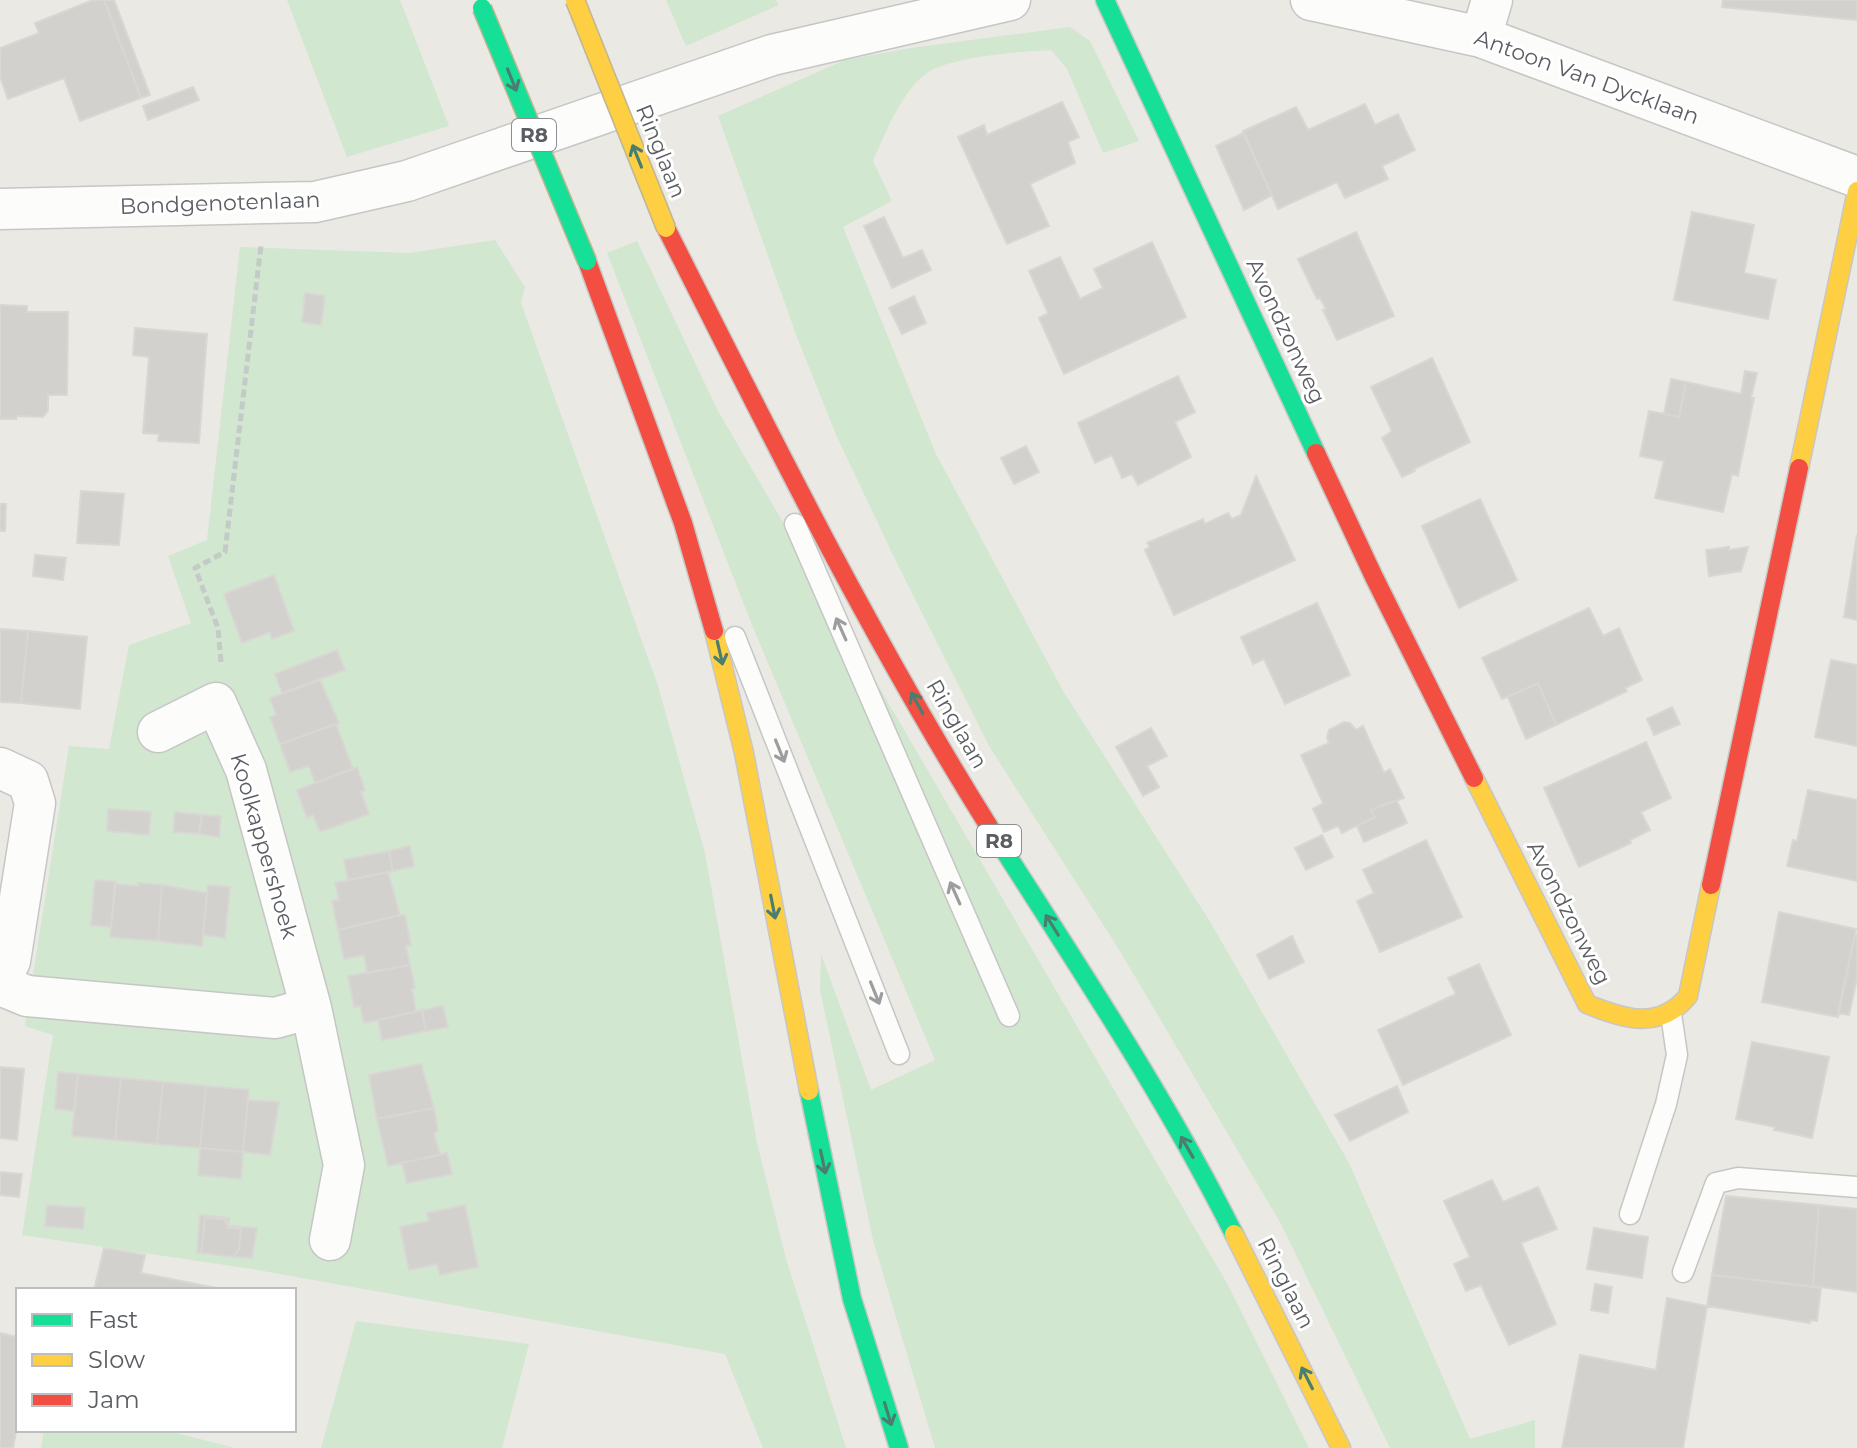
<svg xmlns="http://www.w3.org/2000/svg" width="1857" height="1448" viewBox="0 0 1857 1448" font-family="Montserrat,sans-serif">
<rect width="100%" height="100%" fill="#eae9e4"/>
<path fill="#d1e7cf" d="M287,0h113l49,126 -102,31z
M666,0h110l3,5 -93,41z
M1070,27l20,14 49,100 -36,12 -36,-84 -16,-19c-32,2 -104,6 -128,26 -24,21 -37,56 -50,85l19,40 -49,26 93,227 127,237 146,229 140,243 121,276 65,-19v28h-145l-109,-224 -161,-273 -131,-205 -94,-187 -58,-122 -40,-100 -79,-221 127,-56 66,-12z
M495,240l30,47 -4,16 137,383 47,167 52,290 29,116 60,189h-83l-38,-94 -473,-85 -230,-34 31,-200 -28,-9 44,-280 40,3 20,-104 62,-22 -23,-67 39,-16 33,-293 170,6z
M637,241l81,170 510,874 81,163h-374l-62,-208 -53,-250 1,-36 50,136 64,-30 -183,-435 -145,-372z
M356,1321l173,23 -27,104h-181z
M44,1430h120l71,18h-194z"/>
<path fill="#d2d1ce" stroke="#d9d7d3" stroke-width="2" d="M93,0h11l37,98 -61,23 -16,-43 -56,21 -8,-22v-29l39,-15 -4,-10z
M104,0h10l36,95 -9,3z
M1723,0h134v20l-135,-13z
M193,87l6,13 -51,20 -5,-14z
M1062,102l17,35 -11,5 7,21 -45,21 19,42 -42,18 -49,-107 26,-12 3,10z
M1365,104l10,21 23,-11 17,36 -33,16 6,13 -43,19 -8,-16 -59,27 -35,-78 53,-24 12,23z
M1243,133l29,62 -28,15 -28,-64z
M1692,212l62,13 -10,48 32,7 -8,39 -94,-19z
M884,217l19,41 19,-8 9,20 -39,18 -28,-62z
M1356,232l38,84 -57,24 -14,-30 3,-1 -6,-11 -3,1 -19,-40z
M1152,242l34,75 -122,57 -25,-56 9,-5 -19,-42 31,-14 20,42 23,-11 -9,-19z
M305,293l20,3 -4,29 -19,-3z
M914,296l12,27 -24,11 -13,-26z
M0,305l27,1v6h41l-1,83h-19v16l-5,6 -27,-1v3h-16z
M135,328l72,6 -8,109 -41,-2 1,-7 -16,-1 6,-76 -16,-2z
M1432,358l38,84 -56,27 1,2 -13,6 -20,-39 10,-7 -21,-44z
M1745,371l12,2 -6,25h3l-16,78 -6,-2 -9,38 -68,-14 9,-37 -24,-5 9,-45 30,6 7,-35 55,12z
M1178,376l17,36 -20,10 16,35 -53,28 -6,-11 -10,4 -10,-23 -17,8 -17,-40z
M1671,379l15,3 -7,35 -15,-3z
M1026,446l13,26 -25,12 -13,-26z
M1256,476l39,84 -121,55 -29,-65 5,-3 -3,-4 56,-24 2,5 23,-11 4,6 9,-4z
M81,491l43,3 -5,51 -42,-2z
M1480,499l37,81 -58,28 -37,-82z
M0,504h6l-1,27h-5z
M1857,535v85l-13,-3z
M1729,547v3l19,-3 -7,24 -32,5 -3,-26z
M35,555l31,3 -3,22 -30,-4z
M274,575l20,56 -22,8 -2,-7 -28,11 -18,-49z
M1317,603l33,72 -65,29 -21,-45 -11,5 -12,-27z
M1589,608l14,28 16,-8 23,52 -17,8 2,3 -71,34 -18,-42 -36,16 -20,-41z
M0,629l28,2 -7,72 -21,-1z
M28,631l59,6 -7,72 -59,-6z
M337,650l8,20 -63,23 -7,-19z
M1831,660l26,5v81l-42,-9z
M320,680l19,43 -59,21 -10,-27 6,-2 -6,-17z
M1538,683l18,42 -30,14 -18,-42z
M1672,707l8,17 -26,11 -7,-16z
M1344,722l6,1 6,7 7,-4 21,47 6,-4 14,29 -33,12 4,7 -33,16 -4,-7 -14,6 -11,-23 10,-6 -22,-48 28,-12 -2,-5 2,-8z
M336,724l17,45 -38,14 -6,-17 -19,6 -10,-28z
M1151,728l16,28 -20,10 12,21 -16,9 -27,-49z
M1646,742l25,56 -30,14 9,18 -20,10 1,3 -52,24 -35,-79z
M357,767l8,23 -4,2 8,22 -49,18 -7,-17 -6,3 -10,-28z
M1808,790l49,10v81l-70,-15 6,-26 4,1z
M1392,801h5l10,22 -43,19 -7,-16 18,-9 -4,-7z
M108,809l43,3 -2,23 -42,-4z
M175,812l27,3 -3,19 -26,-2z
M202,815l19,1 -2,21 -20,-3z
M1322,835l11,22 -27,13 -11,-22z
M1426,840l36,77 -82,35 -23,-51 17,-8 -11,-23z
M410,846l4,20 -21,5 -4,-20z
M389,851l4,20 -45,9 -4,-20z
M388,872l12,43 -62,15 -6,-29 7,-1 -4,-17z
M95,880l21,2 -5,45 -20,-2z
M138,883l24,2 -4,56 -48,-4 5,-53 24,2z
M162,885l45,8 -5,53 -44,-5z
M208,885l22,2 -5,51 -22,-3z
M1779,912l77,17 -18,88 -76,-15z
M400,915h5l6,30 -5,1 4,19 -43,8 -3,-18 -20,4 -6,-29z
M1855,935h2v43l-8,37 -11,-2z
M1292,936l12,26 -35,17 -12,-24z
M1479,964l32,71 -108,50 -25,-55 78,-36 -8,-16z
M410,965l5,23 -3,1 4,23 -52,11 -4,-17 -6,1 -6,-31z
M443,1006l5,21 -22,4 -4,-21z
M422,1010l4,21 -44,9 -4,-20z
M1752,1042l77,15 -17,81 -38,-8 1,-3 -39,-8z
M421,1064l13,44 -57,11 -8,-44z
M0,1067l24,2 -7,71 -17,-2z
M58,1072l20,2 -4,37 -19,-2z
M78,1074l43,4 -6,62 -43,-4z
M121,1078l42,4 -6,62 -42,-4z
M163,1082l43,4 -6,62 -43,-4z
M206,1086l43,4 -6,62 -43,-4z
M1397,1086l11,26 -58,29 -15,-26z
M248,1100l31,2 -9,53 -27,-3z
M434,1108l4,23 -4,2 6,22 -52,11 -11,-47z
M200,1148l43,4 -2,27 -43,-4z
M447,1153l5,21 -45,9 -5,-20z
M0,1172l22,2 -3,23 -19,-2z
M1492,1180l11,22 35,-15 19,42 -36,14 35,81 -47,21 -28,-60 -15,6 -12,-27 16,-7 -26,-56z
M1726,1196l93,9 -6,81 -101,-11z
M47,1205l38,3 -2,21 -38,-3z
M465,1205l13,62 -38,8 -3,-11 -28,6 -9,-43 29,-6 -2,-8z
M1819,1205l38,4v83l-44,-6z
M200,1215l29,3v6l-4,-5 -20,-1 -4,35h-4z
M205,1218l20,1 3,9 13,1 -2,20 -6,8 -32,-4z
M229,1226l28,2 -5,30 -19,-1 6,-8 2,-20 -13,-1z
M1594,1228l54,9 -6,41 -55,-9z
M104,1248l41,7 -4,18 85,17h-132z
M1712,1275l109,13 -4,33 -6,-1 -1,3 -103,-17z
M1595,1284l17,3 -4,26 -17,-3z
M1667,1298l40,8 -24,142h-121l18,-93 76,15z
M0,1333l18,4v85l-5,26h-13z"/>
<g fill="none" stroke-linecap="round" stroke-linejoin="round">
<defs>
<path id="lane" d="M795,524l214,492
M735,637l164,417
M1630,1214l36,-110 11,-49 -6,-41
M1683,1272l33,-89 22,-5 119,9"/>
<path id="street" d="M1311,0l170,37 376,140
M1481,37l11,-37
M0,209l315,-7 92,-21 365,-126 238,-55
M158,732l58,-29 30,67 65,238
M0,768l28,13 7,22 -25,158 -10,19
M0,985l27,11 248,22 36,-10 33,157 -14,75"/>
<path id="fast" d="M1105,0l211,453
M988,825c85,134 175,267 246,409
M809,1091l43,208 47,149"/>
<path id="slow" d="M1799,468l58,-277
M714,631l30,122 65,338
M1474,778l113,226c37,15 72,27 101,-8l23,-111
M1234,1234l107,214"/>
<path id="jam" d="M666,228c102,202 202,405 322,597
M587,261l96,262 31,108
M1316,453l58,124 100,201
M1711,885l88,-417"/>
</defs>
<use href="#lane" stroke="#c6c6c5" stroke-width="23"/>
<use href="#street" stroke="#c6c6c5" stroke-width="43"/>
<use href="#fast" stroke="#c7c7c6" stroke-width="21"/>
<use href="#slow" stroke="#c7c7c6" stroke-width="21"/>
<use href="#jam" stroke="#c7c7c6" stroke-width="21"/>
<path stroke="#c4cac7" stroke-width="5" stroke-dasharray="8 4" stroke-linecap="butt" d="M221,662l-3,-34 -23,-60 30,-16 36,-307"/>
<use href="#lane" stroke="#fcfcfb" stroke-width="20"/>
<use href="#street" stroke="#fcfcfb" stroke-width="40"/>
<use href="#fast" stroke="#16e098" stroke-width="18"/>
<use href="#slow" stroke="#ffcf43" stroke-width="18"/>
<use href="#jam" stroke="#f24e42" stroke-width="18"/>
<defs>
<path id="fast-bridge" d="M482,8l105,253"/>
<path id="slow-bridge" d="M575,0l91,228"/>
</defs>
<use href="#fast-bridge" stroke="#c2b591" stroke-width="21" stroke-linecap="butt"/>
<use href="#slow-bridge" stroke="#c2b591" stroke-width="21" stroke-linecap="butt"/>
<use href="#fast-bridge" stroke="#16e098" stroke-width="18"/>
<use href="#slow-bridge" stroke="#ffcf43" stroke-width="18"/>
</g>
<defs><path id="oneway-shaft" d="M-6 0H5M1.5-3L5.5 0L1.5 3" fill="none" stroke-width="1.6" stroke-linecap="round" stroke-linejoin="round" transform="scale(2)"/></defs>
<g stroke="#497e70">
<use href="#oneway-shaft" transform="translate(512 80) rotate(68)"/>
<use href="#oneway-shaft" transform="translate(637 156) rotate(-112)"/>
<use href="#oneway-shaft" transform="translate(720 653) rotate(77)"/>
<use href="#oneway-shaft" transform="translate(917 703) rotate(-119)"/>
<use href="#oneway-shaft" transform="translate(773 907) rotate(79)"/>
<use href="#oneway-shaft" transform="translate(1052 925) rotate(-122)"/>
<use href="#oneway-shaft" transform="translate(1187 1147) rotate(-120)"/>
<use href="#oneway-shaft" transform="translate(823 1162) rotate(78)"/>
<use href="#oneway-shaft" transform="translate(1307 1378) rotate(-117)"/>
<use href="#oneway-shaft" transform="translate(888 1414) rotate(73)"/>
</g>
<g stroke="#9b9d9f">
<use href="#oneway-shaft" transform="translate(841 629) rotate(-114)"/>
<use href="#oneway-shaft" transform="translate(780 751) rotate(68)"/>
<use href="#oneway-shaft" transform="translate(955 893) rotate(-114)"/>
<use href="#oneway-shaft" transform="translate(875 993) rotate(68)"/>
</g>
<g text-anchor="middle" dominant-baseline="central" stroke-width="6" stroke-linejoin="round" paint-order="stroke">
<g fill="#fff" stroke="#8c8e91" stroke-width="2">
<rect x="512" y="119" width="44" height="32" rx="6"/>
<rect x="977" y="825" width="44" height="32" rx="6"/>
</g>
<g font-size="20" font-weight="bold" fill="#5a5d62">
<text x="534" y="135">R8</text>
<text x="999" y="841">R8</text>
</g>
<g font-size="22" fill="#5a5d62" stroke="#fff">
<text transform="translate(1587 77) rotate(20)">Antoon Van Dycklaan</text>
<text transform="translate(661 151) rotate(68)">Ringlaan</text>
<text transform="translate(220 203) rotate(-2)">Bondgenotenlaan</text>
<text transform="translate(1286 331) rotate(65)">Avondzonweg</text>
<text transform="translate(957 724) rotate(60)">Ringlaan</text>
<text transform="translate(264 846) rotate(74)">Koolkappershoek</text>
<text transform="translate(1569 913) rotate(63)">Avondzonweg</text>
<text transform="translate(1286 1283) rotate(63)">Ringlaan</text>
</g>
</g>
<rect x="16" y="1288" width="280" height="144" fill="#ffffff" stroke="#bdbec0" stroke-width="2"/>
<rect x="32" y="1314" width="40" height="12" fill="#16e098" stroke="#bdbec0" stroke-width="2"/>
<text x="88" y="1328" font-size="24" fill="#5a5d62">Fast</text>
<rect x="32" y="1354" width="40" height="12" fill="#ffcf43" stroke="#bdbec0" stroke-width="2"/>
<text x="88" y="1368" font-size="24" fill="#5a5d62">Slow</text>
<rect x="32" y="1394" width="40" height="12" fill="#f24e42" stroke="#bdbec0" stroke-width="2"/>
<text x="88" y="1408" font-size="24" fill="#5a5d62">Jam</text>
</svg>
